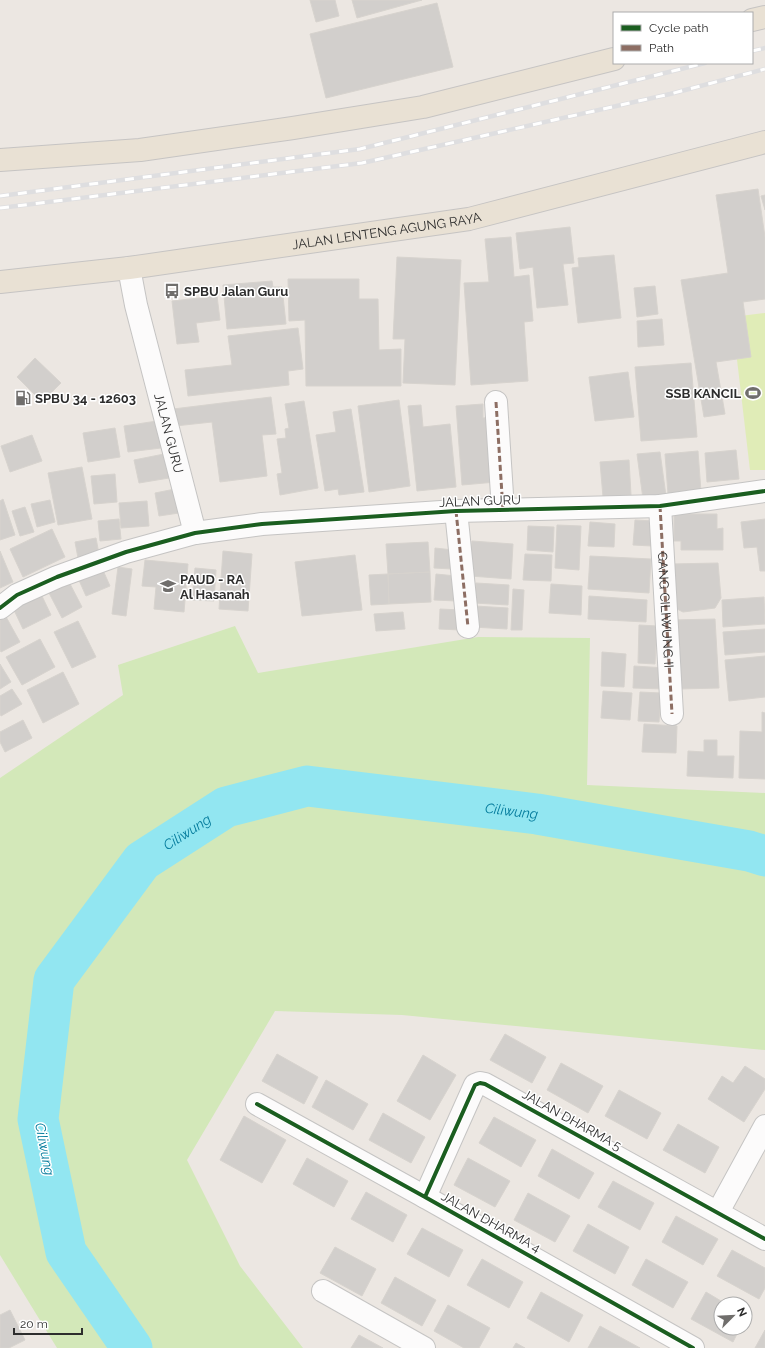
<svg xmlns="http://www.w3.org/2000/svg" width="765" height="1348" viewBox="0 0 765 1348" font-family="Raleway,sans-serif">
<rect width="100%" height="100%" fill="#ece7e2"/>
<path fill="#d3e8b9" d="M235,626l23,47 220,-36 112,1 -3,147 178,8v257l-363,-35 -127,-4 -88,149 53,106 63,82h-246l-57,-93v-477l123,-83 -5,-30z"/>
<path fill="#e0ecb7" d="M765,313v157h-15l-18,-153z"/>
<g fill="none" stroke-linecap="round" stroke-linejoin="round">
<path stroke="#92e6f1" stroke-width="41" id="s1" d="M132,1348l-66,-96 -28,-133 16,-139 88,-119 84,-54 81,-21 230,28 212,37 16,5"/>
</g>
<path fill="#d2cfcc" stroke="#d7d3ce" d="M310,0h25l4,16 -23,6z
M352,0h70l-65,18z
M437,3l16,64 -127,31 -16,-64z
M758,189l7,48v62l-22,3 8,55 -35,5 9,52 -21,3 -23,-137 47,-7 -12,-78z
M765,195v15l-4,-14z
M570,227l4,36 -11,1 5,41 -31,3 -4,-41 -13,2 -4,-36z
M511,237l3,40 15,-2 4,46 -9,1 4,59 -57,4 -7,-102 25,-1 -4,-43z
M614,255l7,63 -43,5 -6,-55 7,-1 -1,-9z
M397,257l64,3 -6,125 -52,-2 2,-44h-12z
M288,279h71v20h19l1,51 22,-1v37h-95l-1,-66 -16,1z
M272,281l1,6h9l4,37 -59,5 -4,-44z
M655,286l3,28 -21,3 -3,-29z
M217,296l3,24 -24,3 3,19 -22,2 -5,-43z
M662,319l2,26 -26,2 -1,-26z
M298,328l5,41 -15,2 1,14 -101,11 -3,-26 47,-5 -4,-29z
M35,358l26,25 -19,19 -25,-25z
M691,363l6,74 -56,4 -6,-74z
M628,372l6,45 -39,4 -6,-44z
M271,397l5,37 -14,1 5,41 -47,6 -8,-60 -37,4 -2,-17z
M399,400l11,86 -41,6 -11,-86z
M304,401l14,87 -38,7 -3,-21 5,-1 -5,-34 9,-1 -1,-9 4,-1 -4,-24z
M483,404v14l8,-1 5,65 -34,3 -6,-79z
M421,405l2,22 27,-3 6,63 -39,4 -9,-85z
M351,409l13,83 -25,3 -1,-6 -13,2 -9,-56 20,-3 -3,-20z
M157,421l4,27 -33,4 -4,-26z
M115,428l5,29 -32,5 -5,-29z
M32,435l10,26 -32,11 -9,-26z
M736,450l3,29 -32,3 -2,-29z
M698,451l3,41 -33,2 -3,-40z
M660,452l6,44 -23,3 -6,-45z
M164,454l5,24 -30,5 -5,-23z
M629,460l2,35 -28,2 -3,-35z
M82,467l10,52 -34,6 -10,-52z
M115,474l2,28 -23,2 -3,-28z
M175,489l4,24 -20,3 -4,-23z
M3,499l12,36 -15,5v-39z
M50,500l5,22 -18,5 -6,-23z
M147,501l2,25 -28,2 -2,-25z
M25,507l9,25 -14,4 -8,-25z
M674,514h43v15l6,-1v22h-42v-9h-7z
M119,519l2,20 -21,2 -2,-20z
M765,519v52h-5l-3,-24 -13,1 -3,-26z
M635,520l19,1 -2,25 -19,-1z
M590,522l25,2 -1,23 -26,-1z
M557,525l24,1 -2,44 -24,-2z
M528,526l26,1 -1,25 -26,-2z
M52,529l13,28 -42,20 -13,-28z
M96,538l3,16 -21,4 -3,-16z
M472,541l41,3 -2,35 -41,-3z
M428,542l2,30 -42,2 -2,-30z
M435,548l18,2 -1,19 -18,-1z
M0,551l13,31 -13,6z
M223,551l29,3 -4,57 -29,-2z
M525,554l27,1 -1,26 -28,-1z
M355,555l7,55 -60,6 -7,-54z
M590,556l61,3 -2,34 -61,-4z
M145,560l43,4 -4,48 -30,-3 2,-22 -14,-1z
M718,563l3,35 -6,10 -32,4 -12,-6v-42z
M118,567l14,2 -6,47 -14,-2z
M102,568l8,18 -24,10 -8,-18z
M195,568l21,2 -2,31 -22,-1z
M430,572l1,30 -42,2 -1,-30z
M388,574l1,30 -18,1 -2,-30z
M436,574l20,2 1,25 -23,-1z
M68,580l14,27 -20,11 -14,-27z
M476,583l33,2 -1,20 -33,-2z
M551,584l31,2 -1,29 -32,-2z
M513,589l11,1 -2,40h-11z
M41,594l10,21 -28,14 -10,-21z
M589,596l58,4 -1,22 -58,-3z
M764,597l1,27 -42,3 -1,-27z
M475,606l33,2 -1,21 -34,-2z
M440,609l21,1 -1,20 -21,-1z
M403,612l2,17 -29,2 -2,-17z
M5,615l15,27 -19,10 -1,-2v-32z
M715,619l4,69 -40,1 -6,-69z
M78,621l18,36 -24,11 -18,-36z
M639,625l18,1 -2,38 -17,-1z
M765,629v23l-40,3 -2,-23z
M40,639l15,28 -33,18 -16,-28z
M602,652l24,2 -2,33 -23,-1z
M765,656v41l-36,4 -4,-41z
M0,664l11,18 -11,7z
M634,666l32,2 -1,21 -32,-1z
M63,672l16,32 -36,19 -16,-33z
M12,689l10,15 -21,12 -1,-3v-17z
M603,691l29,2 -2,27 -29,-2z
M640,692l21,1 -2,29 -21,-1z
M762,712l3,1v66l-26,-1 1,-47 22,1z
M23,720l9,18 -27,14 -5,-10v-10z
M644,724l33,2 -1,27 -34,-1z
M704,740h13v16h17l-1,22 -46,-2 1,-25 16,1z
M505,1034l41,23 -14,26 -42,-23z
M277,1054l41,23 -14,27 -42,-23z
M423,1055l33,20 -26,45 -33,-19z
M561,1063l42,23 -15,27 -41,-23z
M745,1066l20,13v10l-21,33 -36,-23 14,-23 11,7z
M326,1080l42,24 -15,26 -41,-23z
M619,1090l42,23 -14,26 -42,-23z
M383,1113l42,24 -14,26 -42,-23z
M244,1116l42,24 -24,43 -42,-23z
M494,1117l42,23 -15,27 -42,-24z
M678,1124l41,23 -14,26 -42,-23z
M552,1149l42,24 -15,26 -41,-23z
M307,1158l41,23 -14,26 -41,-23z
M468,1158l42,23 -15,26 -41,-22z
M613,1181l41,22 -14,27 -42,-23z
M366,1192l41,23 -14,27 -42,-23z
M528,1193l42,23 -15,26 -41,-22z
M676,1216l42,23 -15,26 -41,-23z
M588,1224l41,23 -14,27 -42,-23z
M422,1228l41,22 -14,27 -42,-23z
M335,1247l41,22 -14,27 -42,-23z
M732,1250l33,18v20l-6,11 -42,-23z
M482,1259l41,23 -14,26 -42,-23z
M646,1259l42,23 -15,26 -41,-23z
M395,1277l41,23 -14,26 -41,-23z
M541,1292l42,23 -14,27 -42,-24z
M706,1292l20,12h-5v24h19l-7,14 -42,-23z
M448,1305l42,23 -11,20h-15l-30,-17z
M10,1310l15,30 -16,8h-9v-33z
M600,1326l40,22h-52z
M765,1330v18h-10z
M359,1335l24,13h-32z
M516,1343l9,5h-12z"/>
<g fill="none" stroke-linecap="round" stroke-linejoin="round">
<defs>
<g id="minor">
<path id="s2" d="M129,268l7,37 59,228"/>
<path d="M496,402l7,108"/>
<path d="M660,506l12,208"/>
<path d="M456,511l12,116"/>
<path d="M0,608l17,-13 40,-18 69,-25 69,-19 67,-9 194,-13 204,-5 105,-15"/>
<path d="M257,1104l168,93 268,151"/>
<path d="M425,1197l50,-112 5,-2 5,1 280,155"/>
<path d="M718,1212l47,-86"/>
<path d="M323,1291l101,57"/>
</g>
<g id="major">
<path d="M752,20l13,-3"/>
<path d="M0,160l140,-10 153,-22 130,-21 191,-48"/>
<path id="s3" d="M0,282l129,-14 340,-49 296,-77"/>
</g>
</defs>
<use href="#minor" stroke="#c5c4c3" stroke-width="24"/>
<use href="#major" stroke="#c6c4c3" stroke-width="24"/>
<use href="#minor" stroke="#fcfbfb" stroke-width="22"/>
<use href="#major" stroke="#e9e1d4" stroke-width="22"/>
<defs>
<path id="rail" d="M752,51l13,-3
M0,196l360,-47 345,-86
M0,208l362,-45 308,-69 95,-25"/>
</defs>
<use href="#rail" stroke="#dedee0" stroke-width="4.5"/>
<use href="#rail" stroke="#fff" stroke-width="3" stroke-dasharray="9" stroke-linecap="butt"/>
<g stroke="#8d6e63" stroke-width="3" stroke-dasharray="6 3" stroke-linecap="butt">
<path d="M496,402l7,108"/>
<path id="s4" d="M660,506l12,208"/>
<path d="M456,511l12,116"/>
</g>
<defs>
<path id="cycleway" d="M0,608l17,-13 40,-18 69,-25 69,-19 67,-9 194,-13 204,-5 105,-15
M257,1104l168,93 268,151
M425,1197l50,-112 5,-2 5,1 280,155"/>
</defs>
<use href="#cycleway" stroke="#fff" stroke-width="6"/>
<use href="#cycleway" stroke="#1b5e20" stroke-width="4"/>
</g>
<defs>
<symbol id="bus-bare" viewBox="-9 -9 18 18"><path d="M-5-6H5V4H4V6H2V4H-2V6H-4V4H-5ZM-3.5-4V0h7V-4ZM-3.5 1.2v1.5H-2V1.2ZM2 1.2v1.5H3.5V1.2Z" fill="#706e6c" stroke="#fff" stroke-width="2.5" paint-order="stroke"/></symbol>
<symbol id="stadium-bare" viewBox="-9 -9 18 18"><path d="M0-5a6.5 5 0 1 0 0 10a6.5 5 0 1 0 0-10ZM-3.5-1.8h7v3.6h-7Z" fill="#706e6c" stroke="#fff" stroke-width="2.5" paint-order="stroke"/></symbol>
<symbol id="fuel-bare" viewBox="-9 -9 18 18"><path d="M-5.5-6h7V0h2V4h1.3V-2.5L3-4.5l.8-.8L6-3V5H2.5V1h-1V6h-7ZM-4.2-4.7v3.2H.2V-4.7Z" fill="#706e6c" stroke="#fff" stroke-width="2.5" paint-order="stroke"/></symbol>
<symbol id="school-bare" viewBox="-9 -9 18 18"><path d="M0-5L7-2L0 1L-7-2ZM-4 1L0 2.5L4 1V4Q0 6-4 4Z" fill="#706e6c" stroke="#fff" stroke-width="2.5" paint-order="stroke"/></symbol>
</defs>
<g fill-rule="evenodd">
<use href="#bus-bare" x="161" y="280" width="22" height="22"/>
<use href="#stadium-bare" x="742" y="382" width="22" height="22"/>
<use href="#fuel-bare" x="12" y="387" width="22" height="22"/>
<use href="#school-bare" x="157" y="575" width="22" height="22"/>
</g>
<g text-anchor="middle" dominant-baseline="central" stroke-width="3" stroke-linejoin="round" paint-order="stroke">
<g font-size="13" fill="#2d2d2d" stroke="#fff">
<text stroke="none"><textPath href="#s3" startOffset="390">JALAN LENTENG AGUNG RAYA</textPath></text>
<text stroke="none"><textPath href="#s2" startOffset="170">JALAN GURU</textPath></text>
<text transform="translate(480 501) rotate(-2)">JALAN GURU</text>
<text stroke="none"><textPath href="#s4" startOffset="104">GANG CILIWUNG II</textPath></text>
<text transform="translate(572 1120) rotate(29)">JALAN DHARMA 5</text>
<text transform="translate(491 1222) rotate(29)">JALAN DHARMA 4</text>
</g>
<g font-size="13" font-weight="bold" fill="#2d2d2d" stroke="#fff" text-anchor="start">
<text x="184" y="291">SPBU Jalan Guru</text>
<text x="741" y="393" text-anchor="end">SSB KANCIL</text>
<text x="35" y="398">SPBU 34 - 12603</text>
<text x="180" y="579">PAUD - RA<tspan x="180" dy="15">Al Hasanah</tspan></text>
</g>
<g font-size="14" font-style="italic" fill="#047b9c" stroke="#fff">
<text stroke="none"><textPath href="#s1" startOffset="930">Ciliwung</textPath></text>
<text stroke="none"><textPath href="#s1" startOffset="594">Ciliwung</textPath></text>
<text transform="translate(45 1149) rotate(79)">Ciliwung</text>
</g>
</g>
<rect x="613" y="12" width="140" height="52" fill="#ffffff" stroke="#ababab"/>
<rect x="621" y="25" width="20" height="6" fill="#1b5e20" stroke="#ababab"/>
<text x="649" y="32" font-size="12" fill="#2d2d2d">Cycle path</text>
<rect x="621" y="45" width="20" height="6" fill="#8d6e63" stroke="#ababab"/>
<text x="649" y="52" font-size="12" fill="#2d2d2d">Path</text>
<g transform="translate(733 1316) rotate(66)"><circle r="19" fill="#ffffff" stroke="#ababab"/>
<path d="M0-3L7 15L0 10L-7 15Z" fill="#706e6c"/>
<text y="-6" font-size="11" font-weight="bold" text-anchor="middle" fill="#2d2d2d">N</text>
</g>
<path d="M14 1328v6h68v-6" fill="none" stroke="#2d2d2d" stroke-width="2"/>
<text x="20" y="1328" font-size="12" fill="#2d2d2d" stroke="#ffffff" stroke-width="3" paint-order="stroke">20 m</text>
</svg>
